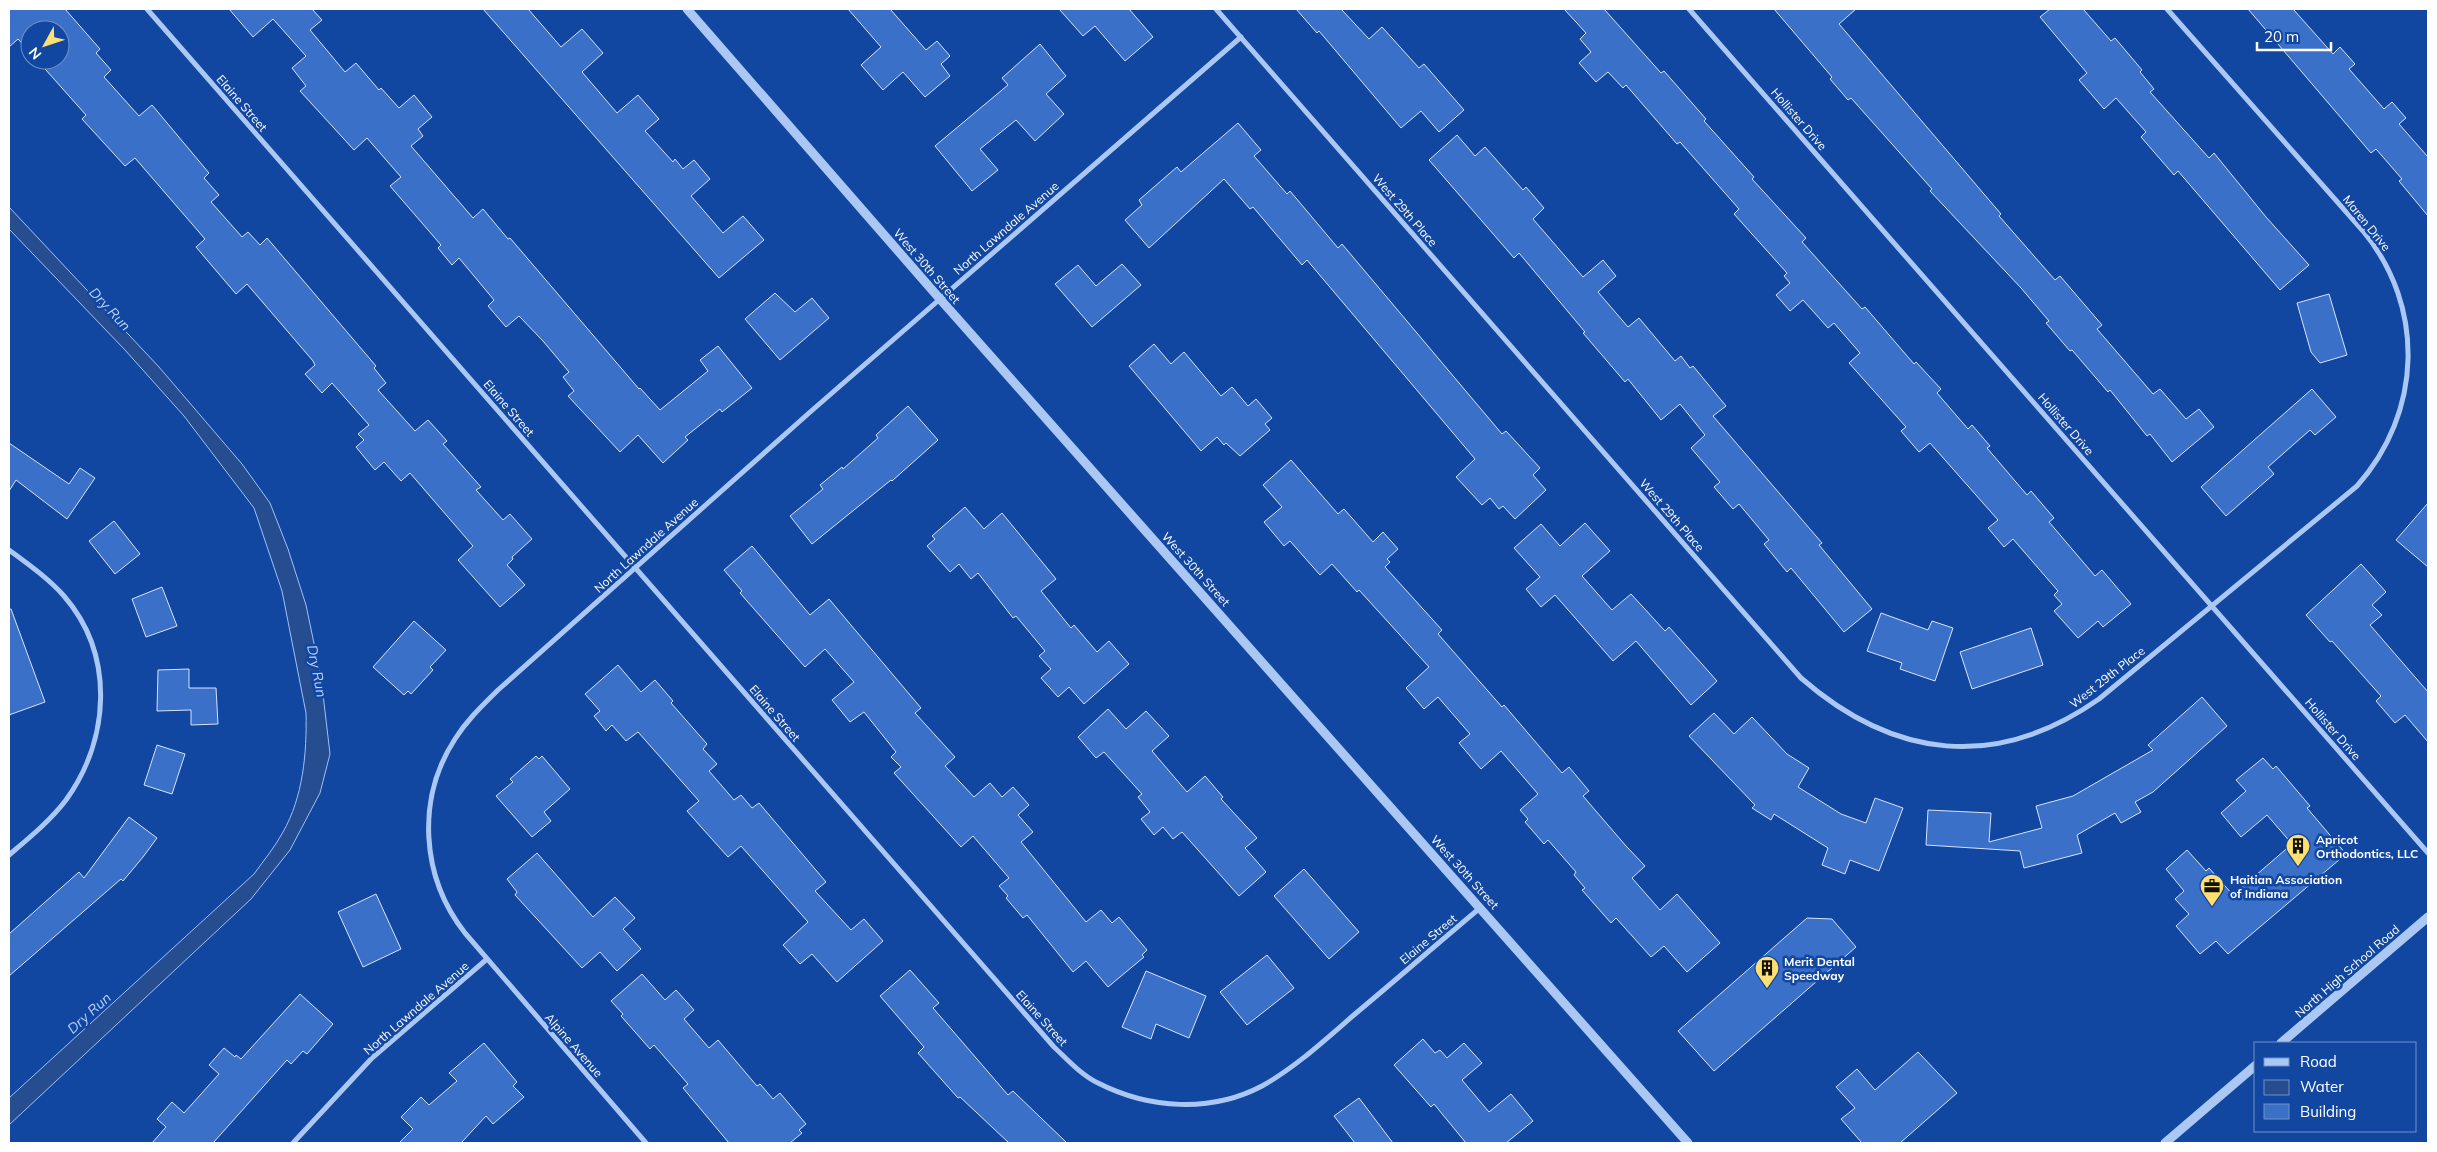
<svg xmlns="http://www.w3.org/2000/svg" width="2437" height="1152" viewBox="0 0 2437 1152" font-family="Mulish,sans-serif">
<rect width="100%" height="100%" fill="#1247a1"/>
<path fill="#274d91" stroke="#9dc1f8" d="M9,207l150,160 83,97 28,39 18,46 18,56 15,72 9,77 -10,39 -30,57 -39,49 -242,226v-27l245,-224c10,-14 21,-27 29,-42 20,-35 24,-79 23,-119l-24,-122 -28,-83 -70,-92 -59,-66 -116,-121z"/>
<path fill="#3b70c8" stroke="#d4e4fe" d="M9,9h56l35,40 -4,4 15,17 -7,7 35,39 13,-11 57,68 -5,5 15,17 -8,7 31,35 6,-5 12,13 7,-7 109,128 -2,2 12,15 -8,7 37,41 13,-11 19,21 -4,3 38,43 -5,3 27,30 7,-6 22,25 -20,18 1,2 -6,6 18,20 -25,22 -42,-47 15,-14 -63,-73 -9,8 -17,-19 -9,8 -19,-23 8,-7 -6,-6 11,-9 -37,-42 -10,10 -17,-19 10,-9 -2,-4 -66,-77 -11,10 -40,-47 9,-8 -70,-81 -10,8 -43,-47 4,-4 -49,-55h23v-30h-30v22l-12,-13 -9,8z
M229,9h83l10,11 -12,10 35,42 11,-9 23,27 2,-2 18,20 15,-13 18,22 -14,12 5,7 -12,10 62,72 10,-9 25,30 2,-1 129,151 1,-1 20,22 48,-39 -8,-11 18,-14 34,42 -30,24 -2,-3 -35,28 3,3 -25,23 -25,-28 -18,17 -52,-56 6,-5 -11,-14 6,-5 -26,-31 -24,-25 -13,11 -18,-21 6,-6 -35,-42 -7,7 -14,-17 3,-3 -51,-59 11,-9 -34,-39 -13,12 -54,-59 6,-5 -14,-18 14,-12 -33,-37 -20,18z
M483,9h45l33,38 21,-18 21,24 -21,19 35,41 21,-18 21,24 -14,12 28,31 2,-3 8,10 11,-9 16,19 -19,17 32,37 20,-17 21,24 -45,38z
M848,9h42l36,41 11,-9 13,15 -9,8 9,12 -25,21 -22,-25 -20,18 -22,-25 20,-18z
M1059,9h70l24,28 -28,24 -30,-35 -12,10z
M1296,9h45l28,30 13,-12 37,41 5,-4 40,46 -25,22 -18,-21 -20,17 -82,-97 -2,2z
M1564,9h40l57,64 3,-2 42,48 -2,2 50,56 -2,2 54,59 -4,4 60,67 3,-2 49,57 2,-2 25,27 -4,4 31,36 4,-4 18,21 -3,2 40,47 4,-4 23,27 -5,4 46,54 7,-6 29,34 -28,23 -5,-6 -20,17 -24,-27 8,-7 -8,-9 4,-4 -45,-52 -9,8 -16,-19 10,-8 -68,-77 -11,9 -18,-21 5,-4 -57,-64 11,-10 -26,-30 -6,5 -25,-28 -13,11 -14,-16 14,-12 -6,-7 3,-3 -53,-59 5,-5 -59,-67 -3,2 -51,-59 -3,3 -15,-16 -12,10 -17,-19 12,-11 -11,-13 6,-6z
M1774,9h82l-17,15 162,190 -2,2 56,64 5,-4 42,49 -5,4 56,65 7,-5 26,30 13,-10 15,18 -42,35 -22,-28 -3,2 -37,-46 -2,2 -36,-42 -2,1 -24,-28 3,-2 -28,-33 -91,-97 2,-2 -81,-91 -3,2 -18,-21 2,-2z
M2050,9h33l28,32 4,-3 27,32 -2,2 14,17 -4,3 59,66 5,-5 52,64 43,48 -29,25 -102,-119 -4,4 -33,-38 5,-5 -30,-34 -12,11 -25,-29 8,-7 -47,-56z
M2248,9h45l40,45 7,-7 15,17 -6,5 35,40 8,-7 14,16 -7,6 29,33v59l-29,-35 3,-2 -26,-30 -5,4z
M1040,44l26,32 -20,18 18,20 -29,27 -19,-21 -36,29 18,21 -26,21 -37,-45 73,-61 -6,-7z
M1238,123l23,27 -7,6 33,38 3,-3 48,57 4,-4 160,190 4,-3 34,37 -7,7 13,15 -31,29 -12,-13 -4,3 -9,-11 -8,7 -26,-28 19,-18 -168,-199 -5,5 -49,-58 -3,2 -26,-30 -75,69 -24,-28 17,-15 -3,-5 38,-33 4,5z
M1457,135l18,21 10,-9 38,43 3,-3 18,21 -11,11 50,58 20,-17 13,16 -18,16 30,35 11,-9 36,43 6,-5 9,12 3,-2 33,40 -13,10 109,127 -3,2 53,64 -28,23 -53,-64 -4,4 -23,-28 5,-4 -30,-36 -6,5 -19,-22 6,-5 -29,-34 14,-13 -25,-31 -19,16 -33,-41 -3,3 -42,-49 2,-1 -66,-79 -5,5 -85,-98z
M1122,264l19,21 -49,42 -37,-43 23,-19 18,21z
M775,293l20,19 17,-14 17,20 -49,42 -35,-41z
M2329,294l18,61 -27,8 -9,-11 -14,-49z
M1154,344l17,20 13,-12 37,44 11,-9 16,19 8,-7 16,19 -7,6 5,6 -30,26 -14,-13 -2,2 -7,-8 -16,14 -72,-85z
M2312,389l24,28 -21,18 -5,-5 -42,37 6,7 -48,42 -25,-29z
M908,406l30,34 -46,41 -1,-1 -79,64 -22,-28 33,-27 -3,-4 22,-18 1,2 35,-31 -2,-3z
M9,443l60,41 11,-16 15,10 -28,41 -51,-39 -7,11z
M1291,460l47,54 6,-5 29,33 10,-10 15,17 -11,10 3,3 -5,5 57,63 -4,4 64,73 2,-2 58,68 7,-6 20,24 -6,5 43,50 19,20 -13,12 28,32 17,-16 43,49 -33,29 -23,-26 -13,11 -35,-39 -5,5 -29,-33 3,-2 -11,-13 2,-3 -28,-32 -4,4 -19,-22 3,-3 -8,-9 18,-16 -37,-43 -20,18 -22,-26 11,-9 -32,-37 -14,12 -18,-21 23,-21 -70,-77 -2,2 -25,-28 -12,11 -30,-34 -6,5 -20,-24 18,-15 -19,-22z
M2428,503v64l-32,-27z
M965,507l19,22 18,-16 54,66 -15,12 30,37 3,-3 23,27 12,-11 20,23 -45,40 -15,-17 -11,10 -17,-19 10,-9 -12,-13 6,-5 -29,-35 -3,2 -35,-45 -7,6 -12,-15 -9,8 -23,-26 8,-7 -3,-3z
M114,521l26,33 -25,20 -26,-33z
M1585,523l25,28 -28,25 30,34 19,-16 34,37 4,-4 48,54 -26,24 -55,-64 -23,20 -58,-66 -14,12 -15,-18 14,-12 -26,-29 27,-24 19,22z
M752,546l58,69 19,-16 92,109 -6,5 40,44 -10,9 29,31 16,-14 12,14 11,-10 16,18 -11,10 15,17 -12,10 65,80 15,-12 11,13 7,-6 28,33 -5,5 2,2 -36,30 -22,-26 -13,11 -46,-57 -4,3 -17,-20 2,-2 -9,-10 10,-8 -36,-42 -12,11 -67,-74 7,-6 -10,-10 5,-5 -32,-40 -14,10 -18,-22 22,-18 -29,-33 -20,18 -65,-74 2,-2 -18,-21z
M2361,564l25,28 -14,13 10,10 -12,10 58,67v50l-23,-27 -10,8 -19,-22 5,-5 -49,-55 -2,1 -24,-27z
M162,587l15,39 -31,11 -14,-38z
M9,609h2l34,93 -36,13z
M1881,613l47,17 4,-9 21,7 -18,53 -35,-12 2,-6 -35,-12z
M414,621l32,29 -16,17 3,3 -22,24 -3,-3 -4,4 -31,-28z
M2031,628l12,37 -71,24 -12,-37z
M618,665l23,27 14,-12 18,21 -2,2 36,41 -4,5 14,15 -8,7 25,29 7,-5 11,13 7,-5 67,79 -11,9 36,39 13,-11 19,22 -46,41 -25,-28 -12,10 -17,-19 25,-23 -67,-76 -13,11 -26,-29 -15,-17 12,-10 -61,-69 -12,9 -14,-16 -6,6 -12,-15 6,-5 -15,-17z
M189,669v19h27l2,36 -27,1v-15l-34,1 1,-41z
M2202,697l25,29 -74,66 -18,10 6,10 -20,11 -6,-10 -38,22 5,18 -58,15 -4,-17 -94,-6 2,-35 63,3 -2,29 53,-14 -6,-22 37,-10 80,-46 -5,-5z
M1108,709l18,20 20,-18 23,25 -17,15 35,41 18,-16 18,21 -2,2 36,39 -12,10 21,24 -27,24 -57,-64 -9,7 -10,-12 -9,8 -13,-16 9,-7 -12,-15 4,-3 -38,-42 -8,6 -18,-21z
M1714,713l20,21 18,-17 35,37 22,14 -11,19 43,27 25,9 9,-25 28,10 -24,63 -29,-11 -5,14 -23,-9 6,-17 -54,-34 -3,6 -19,-12 3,-3 -66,-69z
M157,745l28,9 -13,40 -28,-9z
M536,756l3,3 3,-3 28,33 -26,23 7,9 -19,16 -36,-41 17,-14 -3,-3z
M2263,758l10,11 3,-3 34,40 -3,2 39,46 -118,100 -12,-13 -16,13 -24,-28 13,-12 -14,-15 9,-8 -18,-22 21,-19 19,21 3,-3 24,27 59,-51 -25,-29 -26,22 -20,-24 25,-22 -10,-11z
M129,817l28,21 -14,19 -20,24 -2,-2 -112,97v-42l70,-62 5,6z
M537,853l56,64 22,-20 20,21 -12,11 18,20 -24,22 -17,-19 -18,16 -67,-73 2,-3 -10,-13z
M1304,869l55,63 -30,27 -55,-63z
M376,894l25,55 -38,18 -25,-55z
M1807,918l25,1 24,28 -142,124 -36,-40z
M1267,955l27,33 -47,37 -27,-33z
M910,970l29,33 -6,5 75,87 5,-4 54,52h-58l-49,-46 -2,1 -40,-45 6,-6 -44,-51z
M1146,971l60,25 -17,42 -33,-14 -5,15 -29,-12z
M642,974l23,26 11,-10 18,20 -10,9 25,29 9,-8 39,46 3,-2 13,15 7,-6 26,31 -7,6 3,3 -12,10h-61l-46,-55 5,-4 -34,-39 -4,4 -29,-33 2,-2 -12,-13z
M300,994l33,30 -26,30 -4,-3 -12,13 -4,-4 -74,83h-61l14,-16 -9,-8 15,-17 12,11 35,-39 -10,-9 15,-17 11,9 1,-2 5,4z
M1423,1039l12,14 5,-3 7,8 17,-15 18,20 -20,17 27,32 22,-18 22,27 -27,22h-40l-32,-39 -3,3 -37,-42z
M484,1043l33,39 -4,4 11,11 -31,27 -7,-8 -25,27h-62l14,-14 -12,-12 20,-20 8,8 28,-24 -8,-8z
M1918,1052l39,41 -57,50h-38l-21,-24 14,-11 -19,-21 21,-18 18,21z
M1359,1098l34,45h-38l-21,-27z"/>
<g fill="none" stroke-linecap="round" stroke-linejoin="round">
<path stroke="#abc8f5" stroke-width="5" d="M147,9l907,1038c13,12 27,28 44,36 51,26 113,30 164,3 34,-19 64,-47 93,-72 42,-35 83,-71 125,-106
M1216,9l585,669c93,81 195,93 298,21l258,-213c65,-73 69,-179 6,-255l-196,-222
M1689,9l739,844
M9,550c19,14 39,28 55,46 51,59 46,143 2,204 -16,21 -37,38 -57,55
M293,1143l79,-85 115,-99
M646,1143l-181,-210c-44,-56 -49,-134 -10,-194 12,-19 27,-33 43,-49l311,-277 432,-376"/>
<path stroke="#abc8f5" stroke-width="9" d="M687,9l253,290 748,844
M2281,1043l147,-126
M2165,1143l91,-78"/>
</g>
<defs>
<symbol id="building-pin" viewBox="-11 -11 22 30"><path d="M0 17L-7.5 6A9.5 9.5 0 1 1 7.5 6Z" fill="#ffdf6f" stroke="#1247a1"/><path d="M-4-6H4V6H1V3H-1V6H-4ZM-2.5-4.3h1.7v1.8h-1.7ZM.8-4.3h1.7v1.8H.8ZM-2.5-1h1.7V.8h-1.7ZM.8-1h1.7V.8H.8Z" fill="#111"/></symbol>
<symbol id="office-pin" viewBox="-11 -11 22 30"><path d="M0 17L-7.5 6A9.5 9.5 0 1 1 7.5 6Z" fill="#ffdf6f" stroke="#1247a1"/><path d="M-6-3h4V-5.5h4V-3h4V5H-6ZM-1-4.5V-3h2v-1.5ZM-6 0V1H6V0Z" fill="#111"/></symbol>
</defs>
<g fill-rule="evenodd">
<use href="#building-pin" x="2284" y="832" width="28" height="38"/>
<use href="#office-pin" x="2198" y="872" width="28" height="38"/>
<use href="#building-pin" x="1753" y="954" width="28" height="38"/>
</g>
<g text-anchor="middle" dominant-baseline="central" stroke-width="5" stroke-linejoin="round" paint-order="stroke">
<g font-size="12" fill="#fff" stroke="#1247a1">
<text transform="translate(242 103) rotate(49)">Elaine Street</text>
<text transform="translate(1799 119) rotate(49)">Hollister Drive</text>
<text transform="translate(1405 210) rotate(49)">West 29th Place</text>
<text transform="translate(2367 223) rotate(51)">Maren Drive</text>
<text transform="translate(1006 228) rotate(-41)">North Lawndale Avenue</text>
<text transform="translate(927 266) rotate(49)">West 30th Street</text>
<text transform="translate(509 408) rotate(49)">Elaine Street</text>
<text transform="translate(2066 424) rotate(49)">Hollister Drive</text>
<text transform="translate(1672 515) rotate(49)">West 29th Place</text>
<text transform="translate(646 545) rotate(-42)">North Lawndale Avenue</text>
<text transform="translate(1196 569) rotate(48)">West 30th Street</text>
<text transform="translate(2107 677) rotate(-38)">West 29th Place</text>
<text transform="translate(775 713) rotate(49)">Elaine Street</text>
<text transform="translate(2333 729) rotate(49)">Hollister Drive</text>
<text transform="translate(1465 872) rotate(48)">West 30th Street</text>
<text transform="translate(1428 939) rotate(-40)">Elaine Street</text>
<text transform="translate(2347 971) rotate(-41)">North High School Road</text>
<text transform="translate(416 1008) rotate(-41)">North Lawndale Avenue</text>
<text transform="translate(1042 1018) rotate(48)">Elaine Street</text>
<text transform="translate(574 1045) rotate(49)">Alpine Avenue</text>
</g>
<g font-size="12" font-weight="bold" fill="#fff" stroke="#1247a1" text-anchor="start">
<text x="2316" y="839">Apricot<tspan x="2316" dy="14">Orthodontics, LLC</tspan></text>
<text x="2230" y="879">Haitian Association<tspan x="2230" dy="14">of Indiana</tspan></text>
<text x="1784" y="961">Merit Dental<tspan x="1784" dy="14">Speedway</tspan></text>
</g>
<g font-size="14" font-style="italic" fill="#b8d2fb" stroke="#1247a1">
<text transform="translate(110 309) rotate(47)">Dry Run</text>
<text transform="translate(317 671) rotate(79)">Dry Run</text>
<text transform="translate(89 1013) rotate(-42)">Dry Run</text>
</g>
</g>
<rect width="2437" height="1152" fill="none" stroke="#ffffff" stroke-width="20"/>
<rect x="2254" y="1042" width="162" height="90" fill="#1247a1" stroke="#7191c7"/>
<rect x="2264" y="1058" width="25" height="8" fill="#abc8f5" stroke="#7191c7"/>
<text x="2300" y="1067" font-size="15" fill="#ffffff">Road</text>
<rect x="2264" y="1080" width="25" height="15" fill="#274d91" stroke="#7191c7"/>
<text x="2300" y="1092" font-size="15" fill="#ffffff">Water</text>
<rect x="2264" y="1104" width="25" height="15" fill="#3b70c8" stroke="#7191c7"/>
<text x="2300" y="1117" font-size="15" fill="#ffffff">Building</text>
<g transform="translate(45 45) rotate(230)"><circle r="24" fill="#1247a1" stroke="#7191c7"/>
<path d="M0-4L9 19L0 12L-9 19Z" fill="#ffdf6f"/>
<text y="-8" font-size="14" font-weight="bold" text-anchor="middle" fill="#ffffff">N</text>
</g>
<path d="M2257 42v8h74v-8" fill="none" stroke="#ffffff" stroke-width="2.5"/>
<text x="2264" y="42" font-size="15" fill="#ffffff" stroke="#1247a1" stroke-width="4" paint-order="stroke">20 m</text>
</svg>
